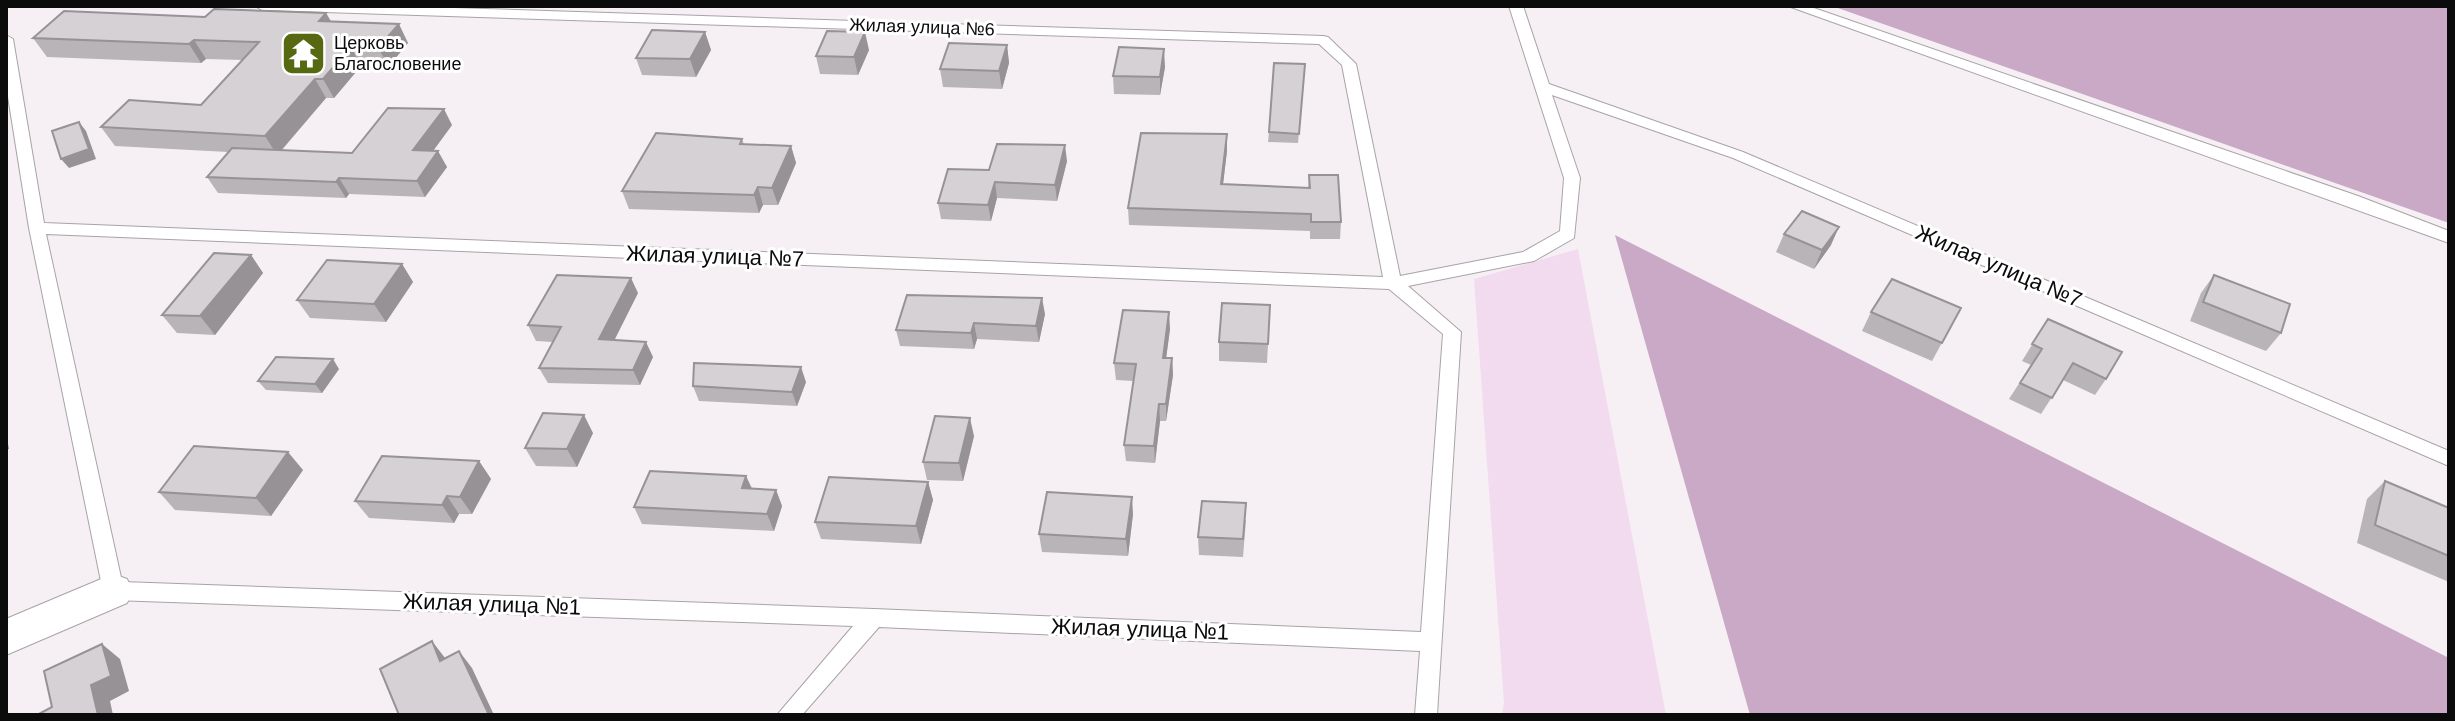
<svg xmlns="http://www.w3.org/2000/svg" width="2455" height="721" viewBox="0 0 2455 721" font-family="Helvetica,sans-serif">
<rect width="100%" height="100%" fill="#f6f0f5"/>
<path fill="#f3dbef" d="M1578,249l88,466h-164l2,-12 -30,-424z"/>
<path fill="#c9a9c5" d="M1832,6h617v217z
M1615,235l834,423v57h-699z"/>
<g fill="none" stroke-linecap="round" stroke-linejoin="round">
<defs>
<path id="lane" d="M255,6h135l933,30 5,1 28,27 44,212 123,-24 37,-21 4,-53 -55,-172h14l26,78 194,68 706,299v15l-716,-308 -181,-63 28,83 -6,60 -40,23 -126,25 53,46 -24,383h-22l5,-64 -541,-24 -77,88h-25l76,-89 -740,-26 -7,-3 -3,-6 -74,-363 -23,-144v-49l7,4 31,184 1339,54 -41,-212 -23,-21 -1057,-34zM46,234l1343,55 54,45 -22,298 -547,-23 -752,-27z
M1788,6h20l550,190 91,35v12z"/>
<path id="street" d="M113,574l14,5 6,12 -6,12 -121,52v-36z"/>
</defs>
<use href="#lane" stroke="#a8a3a8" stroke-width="2"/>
<use href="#street" stroke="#a8a3a8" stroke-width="2"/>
<use href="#lane" fill="#fff" fill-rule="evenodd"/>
<use href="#street" fill="#fff" fill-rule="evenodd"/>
</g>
<path fill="#b8b4b7" d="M326,13l5,8 77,22 -19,23h-28l-27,32h-8l-44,52 70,3 100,-28 -19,26 14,16 -22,30 -76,-3 -3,4 -128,-5 -11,-16 21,-25 -113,-6 -14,-19 100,-22 42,-45 -37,-1 -5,4 -154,-6 -14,-19 172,-21z
M705,32l6,18 -15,27 -54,-2 -6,-17z
M1007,45l2,18 -7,26 -59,-2 -3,-18z
M869,50l-11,25 -38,-1 -4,-18z
M1305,64l-7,79 -30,-1 1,-10z
M1165,67l-5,28 -46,-1 -1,-18z
M742,139l2,5 47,2 5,17 -18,42h-15l-4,8 -130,-4 -7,-18z
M1227,151l-4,33 85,4 1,-13 32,47 -1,17h-30v-8l-181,-6 -1,-17z
M1067,161l-10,40 -60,-3 -6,23 -50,-2 -3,-16 51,-33z
M1784,234l47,11 -17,24 -38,-17z
M251,255l12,18 -48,62 -38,-2 -15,-18z
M402,264l11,18 -27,40 -76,-4 -13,-18z
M2214,275l67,58 -15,18 -76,-30 11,-28z
M638,293l-24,47 39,17 -13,28 -92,-2 -9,-15 14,-26 -17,-1 -8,-16z
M1270,305l-3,58 -48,-2v-19z
M1961,308l-29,53 -70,-30 9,-19z
M1045,314l-6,28 -62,-3 -3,10 -74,-3 -4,-16z
M2048,319l58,60 -11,16 -32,-15 -22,34 -32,-15 22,-34 -9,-4z
M1170,329l-4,29h6l1,17 -7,46h-6l-5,42 -29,-2 -2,-16 9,-64 -17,-1 -2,-17z
M339,369l-17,24 -56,-3 -8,-9z
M806,382l-9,24 -98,-5 -6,-15z
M593,433l-16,34 -41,-1 -11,-18z
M974,436l-11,45 -36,-1 -4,-18z
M479,461l12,18 -19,35h-13l-5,9 -85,-5 -14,-17z
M303,470l-32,46 -96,-6 -16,-18z
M746,476l6,12 24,2 6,16 -8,25 -132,-7 -8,-17z
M2385,481l64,27v74l-92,-39 10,-44z
M928,482l5,18 -12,44 -100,-5 -6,-17z
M1133,514l-5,42 -86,-4 -3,-18z
M1246,520l-3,37 -44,-2 -1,-18z"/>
<path fill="#969295" d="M326,13l10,18 -17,-10z
M399,24l9,19 -19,23 -11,-18z
M705,32l6,18 -15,27 -6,-18z
M865,32l4,18 -11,25 -4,-18z
M194,40l12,19 -5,4 -12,-19z
M1007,45l2,18 -7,26 -3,-18z
M351,47l10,19 -27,32 -11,-19z
M1164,49l1,18 -5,28v-18z
M315,79l11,19 -49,57 -12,-19z
M444,109l8,16 -30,41 -9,-16z
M79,122l7,9 10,28 -27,9 -8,-9z
M1227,134v17l-6,50v-17z
M1065,145l2,16 -10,40 -2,-16z
M791,146l5,17 -18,42 -6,-17z
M438,151l9,16 -22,30 -8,-16z
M339,178l10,16 -3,4 -10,-16z
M995,182l2,16 -6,23 -3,-16z
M758,187l5,18 -4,8 -5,-18z
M1839,227l-8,18 -17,24 8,-19z
M251,255l12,18 -48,62 -15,-19z
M402,264l11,18 -27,40 -12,-18z
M631,278l7,15 -31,62 -8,-16z
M1042,298l3,16 -6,28 -3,-16z
M1169,312l1,17 -6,45 -1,-16z
M974,323l3,16 -3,10 -3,-16z
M646,342l7,15 -13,28 -7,-15z
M1172,358l1,17 -7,46v-17z
M333,359l6,10 -17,24 -7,-9z
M801,367l5,15 -9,24 -5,-14z
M1159,404l1,17 -5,42 -1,-17z
M584,415l9,18 -16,34 -10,-18z
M970,418l4,18 -11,45 -4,-18z
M6,434l3,15 -3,1z
M288,452l15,18 -32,46 -15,-18z
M479,461l12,18 -19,35 -12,-17z
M746,476l7,16 -11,-4z
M928,482l5,18 -12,44 -5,-18z
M776,490l6,16 -8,25 -7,-17z
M447,496l12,18 -5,9 -12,-18z
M1132,497l1,17 -5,42 -2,-17z
M432,641l13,17 -5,3z
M102,644l18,15 9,32 -19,10 3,14h-15l-7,-30z
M459,651l13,17 22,47h-5z"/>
<path fill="#d6d1d5" stroke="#969295" stroke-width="2" d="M214,9l112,4 -7,8 80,3 -21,24 -27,-1 -28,32h-8l-50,57 -164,-9 28,-27 72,5 58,-63 -65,-2 -5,4 -156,-6 31,-27 141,6z
M652,30l53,2 -15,27 -54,-1z
M827,31l38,1 -11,25 -38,-1z
M949,43l58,2 -8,26 -59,-2z
M1119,47l45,2 -4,28 -47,-1z
M1274,63l31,1 -6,70 -30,-2z
M388,108l56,1 -31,41 25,1 -21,30 -78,-3 -3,4 -129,-5 25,-29 120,5z
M79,122l10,27 -28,10 -9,-28z
M656,133l86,6 -2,5 51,2 -19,42 -14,-1 -4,8 -132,-4z
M1141,133l86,1 -6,50 89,4 -1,-13h29l3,47h-30v-8l-183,-6z
M997,144l68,1 -10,40 -60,-3 -7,23 -50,-2 10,-34 41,1z
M1802,211l37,16 -17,23 -38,-16z
M214,253l37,2 -51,61 -38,-1z
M327,260l75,4 -28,40 -77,-4z
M557,275l74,3 -32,61 47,3 -13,28 -94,-2 22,-41 -33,-2z
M2214,275l76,29 -9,29 -78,-31z
M1892,279l69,29 -19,35 -71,-31z
M907,295l135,3 -6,28 -62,-3 -3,10 -75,-3z
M1222,303l48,2 -2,39 -49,-2z
M1123,310l46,2 -6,46h9l-6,46h-7l-5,42 -30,-1 12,-81 -22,-1z
M2048,319l74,33 -16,27 -33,-16 -21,35 -32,-15 22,-34 -10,-5z
M276,357l57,2 -18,25 -57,-3z
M694,363l107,4 -9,25 -99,-6z
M543,413l41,2 -17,34 -42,-1z
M935,416l35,2 -11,45 -36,-1z
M194,446l94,6 -32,46 -97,-6z
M382,456l97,5 -19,36 -13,-1 -5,9 -87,-4z
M650,471l96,5 -4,12 34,2 -9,24 -133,-7z
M829,477l99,5 -12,44 -101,-4z
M2385,481l64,27v48l-74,-31z
M1047,492l85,5 -6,42 -87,-5z
M1202,501l44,2 -3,36 -45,-2z
M432,641l8,20 19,-10 30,64h-90l-19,-46z
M102,644l9,32 -20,9 7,30h-61l15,-8 -8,-36z"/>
<defs>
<symbol id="temple-square" viewBox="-11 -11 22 22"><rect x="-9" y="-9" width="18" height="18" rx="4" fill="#566812" stroke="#fff"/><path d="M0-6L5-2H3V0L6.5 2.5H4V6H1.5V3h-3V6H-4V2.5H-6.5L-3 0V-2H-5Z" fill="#fff"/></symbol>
</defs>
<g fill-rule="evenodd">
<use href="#temple-square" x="278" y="28" width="51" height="51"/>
</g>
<g text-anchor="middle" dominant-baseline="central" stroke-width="6" stroke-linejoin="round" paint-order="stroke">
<g font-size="18" fill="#0c0b0c" stroke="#fff">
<text transform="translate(922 27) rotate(2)">Жилая улица №6</text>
</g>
<g font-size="18" fill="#0c0b0c" stroke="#fff" text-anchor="start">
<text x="334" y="43">Церковь<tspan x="334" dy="21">Благословение</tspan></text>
</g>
<g font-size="22" fill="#0c0b0c" stroke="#fff">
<text transform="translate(715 256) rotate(2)">Жилая улица №7</text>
<text transform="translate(1999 266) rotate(23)">Жилая улица №7</text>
<text transform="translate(492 604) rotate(2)">Жилая улица №1</text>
<text transform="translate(1140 629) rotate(2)">Жилая улица №1</text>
</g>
</g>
<rect width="2455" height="721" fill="none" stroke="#0c0b0c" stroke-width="16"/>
</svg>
